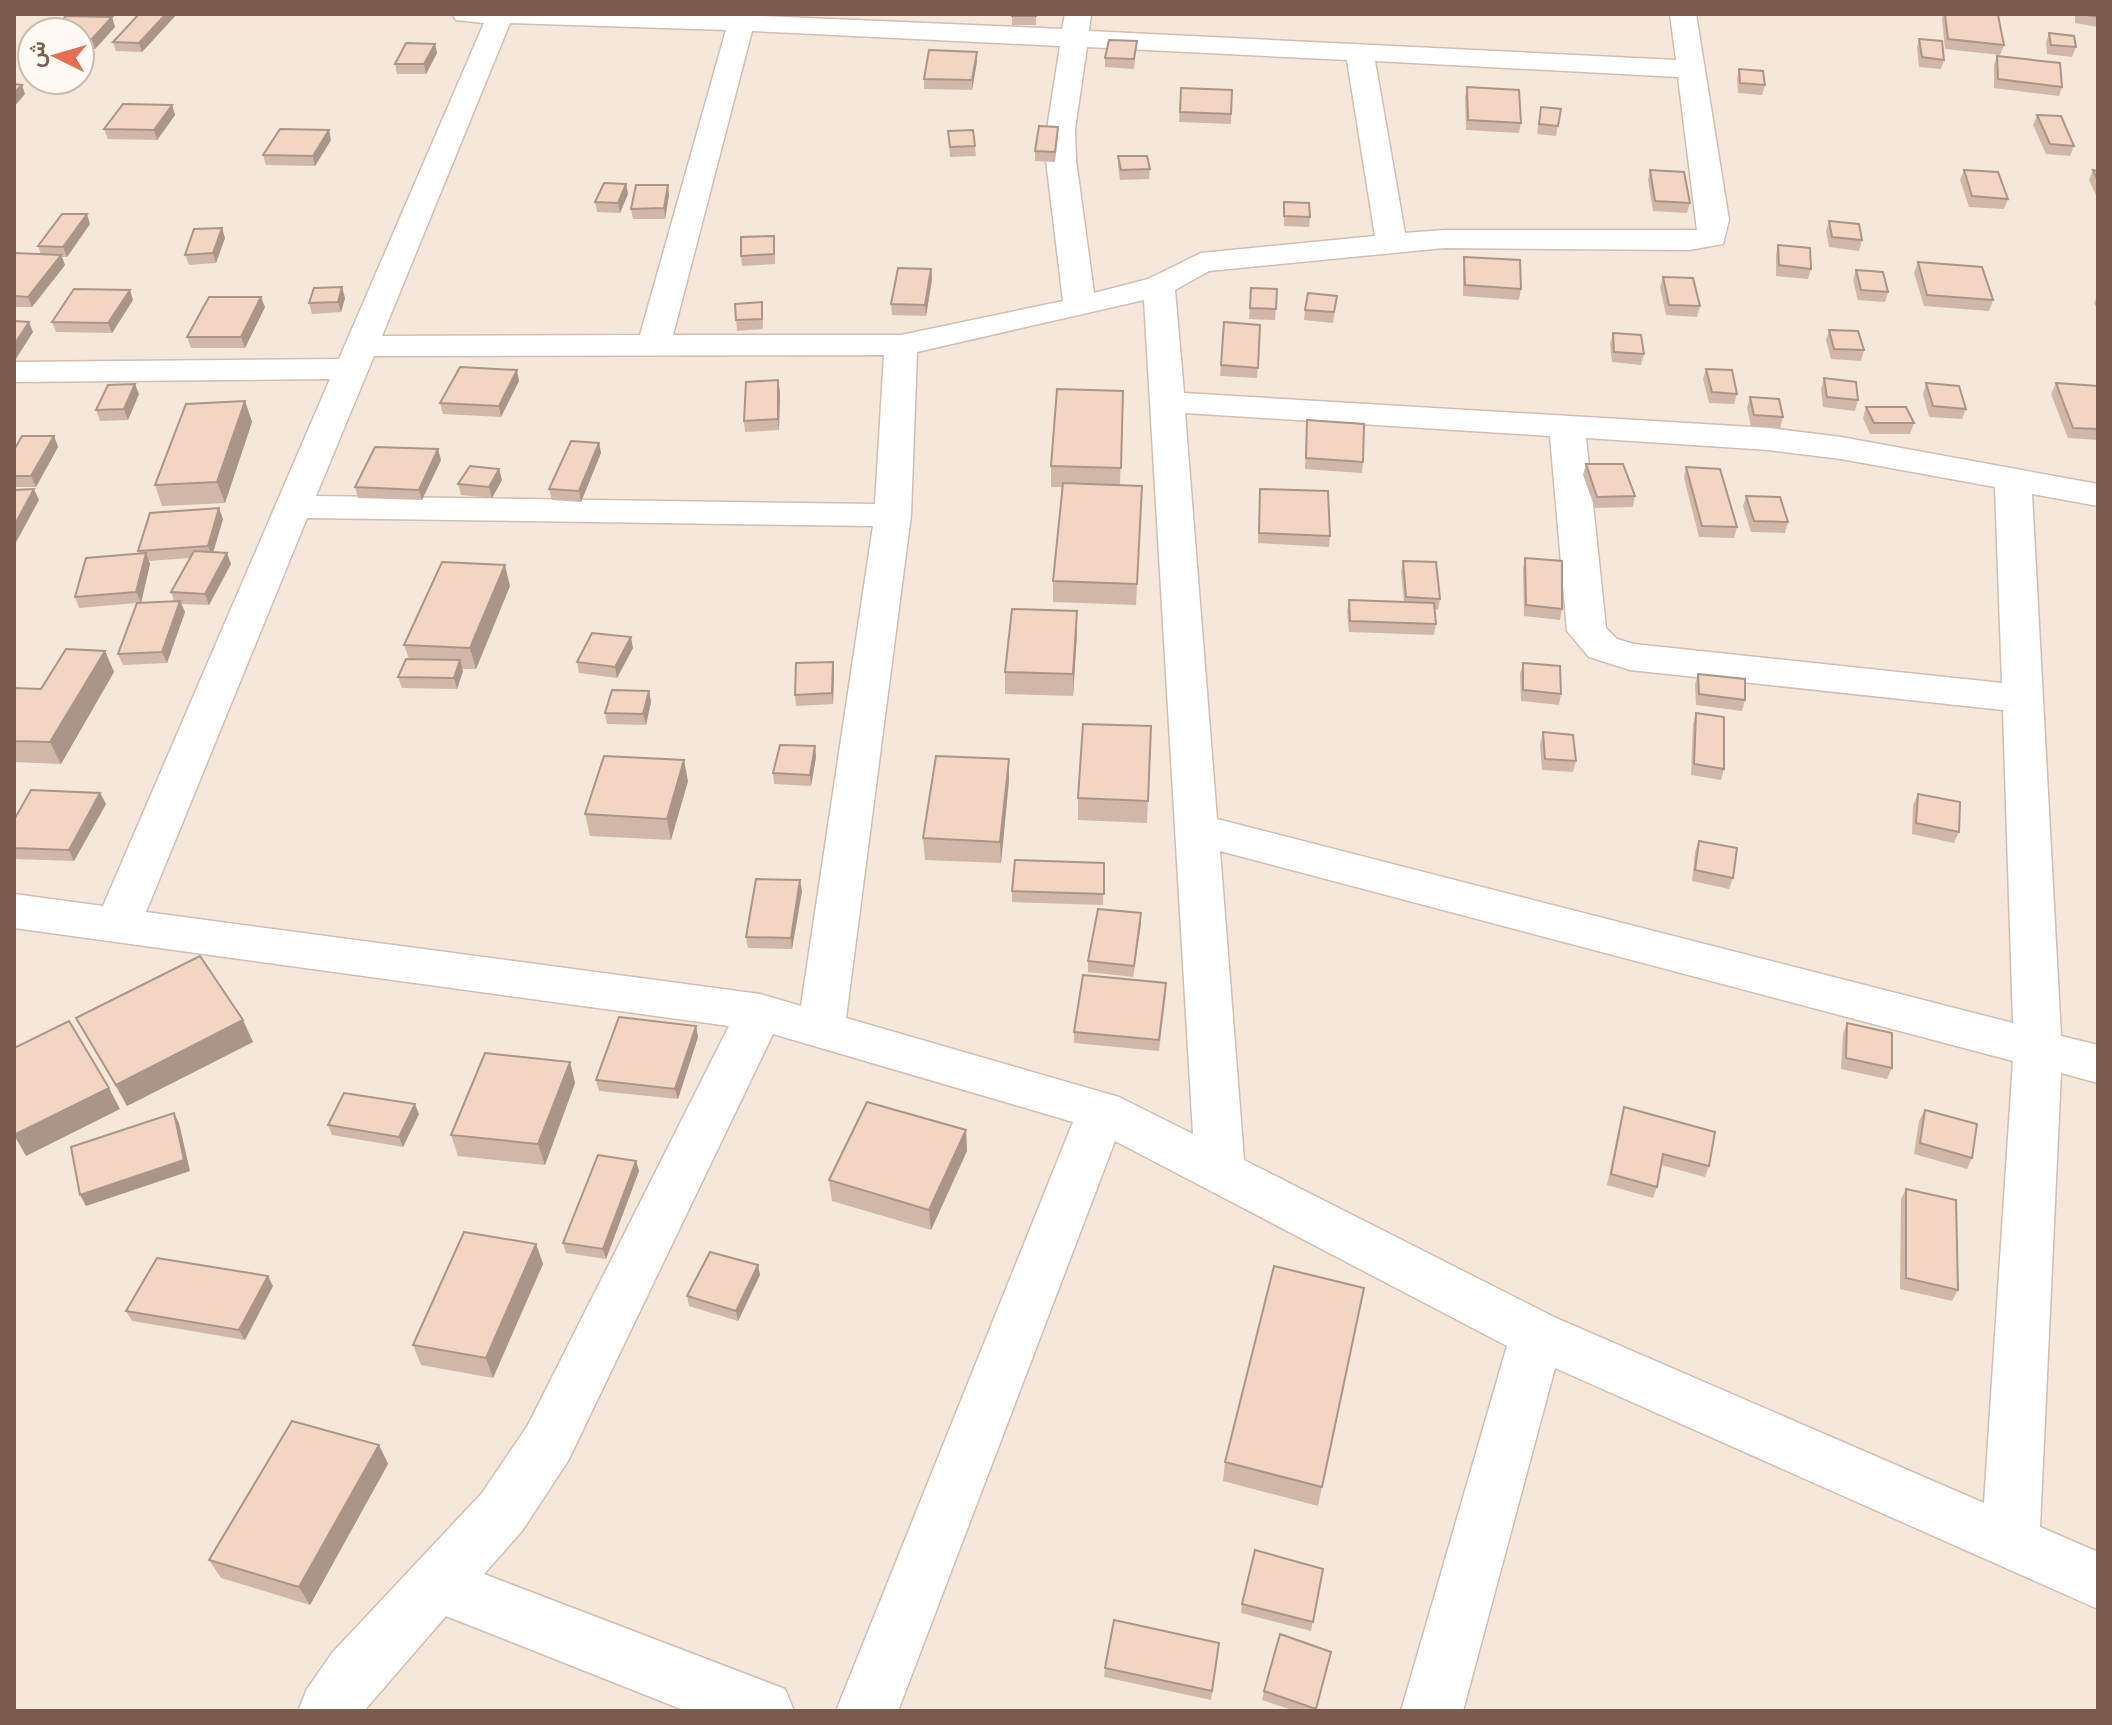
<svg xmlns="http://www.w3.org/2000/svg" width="2112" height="1725" viewBox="0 0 2112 1725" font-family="Lato,Vazirmatn,sans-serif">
<rect width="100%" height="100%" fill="#fdf6ec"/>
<path fill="#f5e8da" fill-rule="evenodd" d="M14,14h2084v1697h-2084zM32,32h48v48h-48z"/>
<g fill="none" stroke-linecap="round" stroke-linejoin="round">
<defs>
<path id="minor" d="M452,14h265l345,15 3,-15h26l-2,17 587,29 -6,-46h26l33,206 -6,24 -34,6 -245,-2 -235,23 -34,19 9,103 585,35 72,9 257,47v22l-66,-12 29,542 37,9v38l-37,-10 -21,454 58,25v57l-543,-241 -92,343h-62l106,-365 -392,-205 -217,570h-62l237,-589 -300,-88 -205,427 -46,70 -38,43 301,115 9,22h-108l-240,-95 -82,95h-66l9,-22 25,-36 150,-160 46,-68 201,-399 -715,-98v-34l89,12 227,-527 -316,3v-20l325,-3 145,-336 -28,-3zM510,23l216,7 -86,305 -258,1zM752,31l308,15 -13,83 -1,31 17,141 -162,34h-228zM1087,47l260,13 28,176 -174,17 -53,26 -54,14 -18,-133 -1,-31zM1375,61l303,16 19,153h-253l-39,3zM1144,300l49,834 -74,-37 -273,-79 65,-503 6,-163zM884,355l-9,149 -559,-8 58,-140zM1185,413l365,23 17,195 22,26 41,13 373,40 10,313 -796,-204zM1586,438l183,12 72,9 154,28 7,196 -368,-39 -17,-5 -11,-11zM307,518l566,8 -72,480 -41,-12 -614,-82zM1220,851l793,210 -29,442 -428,-185 -312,-158z"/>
</defs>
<use href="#minor" stroke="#d1beb0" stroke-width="3"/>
<use href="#minor" fill="#fff" fill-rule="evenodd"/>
</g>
<path fill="#d1b7a8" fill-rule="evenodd" d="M139,14h38l-35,38 -26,-1 -3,-9z
M1036,14v11h-24v-9z
M1220,14h22l-2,2z
M1943,14h43l18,31 -4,10 -55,-6 -3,-30z
M2075,14h23v13l-23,-4z
M112,17l3,10 -20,22 -15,-1v-16z
M2049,33l27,14 -4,10 -25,-3 -1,-11z
M1919,39l25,21 -3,9 -22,-2 -2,-19z
M1137,41l-3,28 -29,-2v-9z
M435,44l2,9 -11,21h-29l-2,-10z
M977,52v9l-5,29 -48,-1v-10z
M1997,56l65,31 -3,9 -65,-8v-23z
M1739,69l26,16 -3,10 -24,-2 -1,-14z
M1467,87l54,36 -2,10 -53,-3 -1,-33z
M1181,88l51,2 -1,34 -52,-2z
M172,105l3,10 -18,25 -49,-1 -4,-10z
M1541,107l20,2 -5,27 -19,-2z
M2037,115l37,31 -4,10 -24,-2 -13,-29z
M948,131l27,15 1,10 -26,1z
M1058,137l-3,25 -20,-1v-10z
M331,140l-16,26 -49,-1 -3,-10z
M1118,156l32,13 -1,10 -29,1 -2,-14z
M1650,170l40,33 -3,10 -34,-2 -5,-31z
M1964,170l44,29 -4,10 -35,-2 -9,-27z
M2093,170l5,1v29l-9,-20z
M626,184l2,10 -8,19 -23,-1 -2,-10z
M668,185l1,10 -4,24h-32l-2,-10z
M1284,202l26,15 -1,10 -25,-1z
M1829,221l33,19 -3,11 -30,-4 -3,-16z
M90,224l-23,33h-5l3,8 -33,42h-18v-54l27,1 -3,-8z
M225,238l-9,25 -27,2 -4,-10z
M1778,245l33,24 -3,10 -32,-3v-21z
M775,246v18l-33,2 -1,-10z
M1464,257l57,32 -2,11 -56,-4v-29z
M1918,262l75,38 -4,11 -65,-5 -10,-33z
M931,269l1,10 -6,37 -34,-1 -1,-11z
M1856,270l32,22 -3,10 -27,-2 -5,-20z
M1663,277l37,29 -3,11 -31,-2 -6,-28z
M1251,288l26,1 -2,31 -26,-1z
M2098,294v17l-4,-8z
M1337,296l-4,27 -29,-3 1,-10z
M345,298l-4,14 -29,2 -3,-11z
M133,300l-21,33 -56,-1 -4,-10z
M762,302l1,27 -26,2 -2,-27z
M265,307l-20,41h-54l-4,-11z
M1224,322l36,3 -3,53 -37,-2z
M1829,330l35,20 -3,11 -30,-2 -5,-19z
M1613,333l31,21 -3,11 -29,-3 -2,-18z
M1706,369l31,25 -3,10 -25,-1 -6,-24z
M1824,378l34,22 -3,11 -32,-4 -2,-18z
M519,381l-18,36 -58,-3 -3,-11z
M1926,383l40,26 -4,10 -33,-2 -6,-23z
M2056,383l42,3v54l-30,-2 -17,-44z
M780,391l-1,39 -34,2 -1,-11z
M1123,391l-3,94 22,1 -6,119 -83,-3v-21l9,-94h-11v-21z
M139,394l-11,26 -28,1 -4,-11z
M1750,397l33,20 -3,11 -29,-2 -4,-18z
M245,401l7,21 -27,81 -63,3 -7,-21z
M1866,407l48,16 -4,11h-40l-7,-16z
M1307,420l56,42 -1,11 -57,-4z
M54,436l4,11 -22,40h-22v-37z
M599,443l2,10 -20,49 -29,-2 -3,-11z
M441,460l-19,40 -64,-2 -3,-11z
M1586,464l49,32 -2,11 -38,1 -12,-33z
M1686,467l51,60 -3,11 -35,-1 -15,-59z
M499,469l3,11 -10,18 -31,-3 -3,-11z
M1260,489l70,47 -1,11 -71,-4z
M1746,496l42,26 -3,11 -34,-1 -8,-26z
M223,519l-10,34 18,11 -22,41 -28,-1 4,8 -18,51 -44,2 -5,-11 19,-51 -58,5 -4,-11 64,-44 -1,-2zM190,558l-19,34 3,9 -33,2 9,-39 -1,-3z
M1525,558l37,51 -2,11 -36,-4 -1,-47z
M1403,561l37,38 -2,11 -3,-1 1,15 -2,11 -85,-3 -2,-21 2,-11 55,2 -3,-30z
M510,586l-34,83h-14l1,2 -6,18 -55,-1 -4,-11 11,-18 -5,-14z
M1077,633l-4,63 -68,-2v-22z
M633,648l-16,30 -38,-5 -2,-11z
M105,651l9,21 -53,92 -47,-2v-74l27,1z
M833,662l1,11 -1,31 -37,2 -1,-11z
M1523,663l38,31 -2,11 -38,-4 -1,-27z
M1698,674l47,26 -3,11 -46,-6 -1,-20z
M649,691l2,11 -5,23 -39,-1 -2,-11z
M1696,713l28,56 -3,11 -30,-5 2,-51z
M1151,726l-4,97 -69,-3v-22z
M1543,732l33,29 -3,11 -31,-2 -2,-26z
M815,746l1,11 -5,29 -37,-2 -1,-11z
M1009,780l-8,83 -76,-3 -2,-22z
M688,781l-17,59 -81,-4 -5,-22z
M100,793l6,11 -32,57 -60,-2v-39z
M1918,794l41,38 -5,11 -42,-9 1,-29z
M1699,841l34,37 -4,11 -37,-8 3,-29z
M1104,863l-1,42 -91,-3v-11z
M802,891l-10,58 -44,-1 -2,-11z
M1141,913l-8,64 -45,-5v-11z
M1166,994l-7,57 -85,-8v-11z
M76,1018l167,2 10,22 -126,64z
M1847,1023l45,45 -5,11 -46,-10 2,-35z
M696,1026l2,11 -20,62 -79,-8 -3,-11z
M570,1062l5,21 -30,82 -87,-9 -7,-21z
M1624,1107l85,59 -4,11 -44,-12 -4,22 -4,11 -46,-13 14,-67z
M1925,1110l47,48 -5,11 -53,-15 5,-33z
M419,1114l-16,33 -71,-12 -4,-10z
M966,1130l1,21 -36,79 -99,-29 -3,-21z
M636,1161l3,10 -33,88 -40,-6 -3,-10z
M1906,1189l52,101 -6,11 -52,-12 1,-90z
M536,1244l7,20 -50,114 -72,-13 -8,-20z
M758,1265l2,10 -22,46 -49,-15 -2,-10z
M273,1286l-28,54 -113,-19 -6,-10z
M1364,1288l-46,218 -95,-25 2,-19z
M379,1445l9,19 -78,141 -89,-27 -12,-18z
M1323,1569l-12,62 -70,-18 1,-9z
M1219,1643l-8,57 -107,-23 1,-9z
M1331,1652l-15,59h-21l-33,-11 2,-9z"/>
<path fill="#aa9588" d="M166,14h11l-35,38 -3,-9z
M112,17l3,10 -20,22 -3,-10z
M435,44l2,9 -11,21 -2,-10z
M977,52v9l-5,29v-10z
M22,85l3,9 -11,13v-14z
M172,105l3,10 -18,25 -3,-10z
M329,130l2,10 -16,26 -2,-10z
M626,184l2,10 -8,19 -2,-10z
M668,185l1,10 -4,24 -1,-11z
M87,214l3,10 -23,33 -4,-10z
M222,228l3,10 -9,25 -3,-10z
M61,255l4,10 -33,42 -4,-10z
M931,269l1,10 -6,37 -1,-11z
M342,287l3,11 -4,14 -3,-10z
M130,290l3,10 -21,33 -4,-10z
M261,297l4,10 -20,41 -4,-11z
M29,322l4,10 -19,30v-17z
M517,370l2,11 -18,36 -2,-11z
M778,380l2,11 -1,39 -1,-11z
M135,384l4,10 -11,26 -4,-11z
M245,401l7,21 -27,81 -8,-21z
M54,436l4,11 -22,40 -5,-11z
M599,443l2,10 -20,49 -2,-11z
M438,449l3,11 -19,40 -3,-10z
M499,469l3,11 -10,18 -3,-11z
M34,489l5,11 -25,46v-20z
M219,508l4,11 -11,37 -4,-10z
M146,553l4,11 -9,39 -5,-11z
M227,553l4,11 -22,41 -4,-11z
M505,565l5,21 -34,83 -6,-21z
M180,601l5,11 -18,51 -5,-11z
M1077,611v22l-4,63v-22z
M631,637l2,11 -16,30 -2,-11z
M105,651l9,21 -53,92 -11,-22z
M460,660l3,11 -6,18 -3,-11z
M833,662l1,11 -1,31 -1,-11z
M649,691l2,11 -5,23 -3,-11z
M815,746l1,11 -5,29 -1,-11z
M1009,759v21l-8,83 -1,-21z
M684,760l4,21 -17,59 -4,-21z
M100,793l6,11 -32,57 -5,-11z
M800,880l2,11 -10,58 -1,-11z
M1141,913v11l-8,53 1,-11z
M243,1020l10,22 -126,64 -11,-21z
M696,1026l2,11 -20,62 -3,-10z
M570,1062l5,21 -30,82 -7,-21z
M109,1088l11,21 -94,47 -12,-21z
M415,1104l4,10 -16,33 -4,-10z
M174,1113l5,10 11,48 -104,35 -6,-11z
M966,1130l1,21 -36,79 -2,-20z
M636,1161l3,10 -33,88 -3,-10z
M536,1244l7,20 -50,114 -7,-20z
M758,1265l2,10 -22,46 -2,-10z
M268,1276l5,10 -28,54 -6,-10z
M379,1445l9,19 -78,141 -11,-18z"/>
<path fill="#f3d5c3" stroke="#aa9588" stroke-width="2" d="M139,14h27l-27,29 -26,-1z
M1012,14h24v2h-24z
M1945,14l53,1 6,30 -56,-6z
M2080,14h18v3z
M66,16l46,1 -20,22h-12v-7h-29z
M2049,33l25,3 2,11 -25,-2z
M1919,39l23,2 2,19 -22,-3z
M1109,40l28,1 -3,18 -29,-1z
M406,43l29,1 -11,20h-29z
M929,50l48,2 -5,28 -48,-1z
M1997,56l63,7 2,24 -64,-8z
M1739,69l24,2 2,14 -25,-2z
M14,84l8,1 -8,8z
M1467,87l52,3 2,33 -53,-3z
M1181,88l51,2 -1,24 -51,-2z
M123,104l49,1 -18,25 -50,-1z
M1541,107l20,2 -3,17 -19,-2z
M2037,115l24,1 13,30 -24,-2z
M1039,126l19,1 -3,25 -20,-1z
M280,129l49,1 -16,26 -50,-1z
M973,130l2,16 -25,1 -2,-16z
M1118,156h29l3,13 -29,1z
M1650,170l34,2 6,31 -35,-2z
M1964,170l34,2 10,27 -36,-3z
M2093,170l5,1v10z
M604,183l22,1 -8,19 -23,-1z
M636,185h32l-4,23 -33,1z
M1284,202l25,1 1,14 -26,-1z
M62,214h25l-24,33 -25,-1z
M1829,221l30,3 3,16 -30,-3z
M222,228l-9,25 -28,2 9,-26z
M774,236v18l-33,2v-19z
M1778,245l32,3 1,21 -32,-4z
M14,253l47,2 -33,42 -14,-1z
M1464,257l56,3 1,29 -56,-4z
M1918,262l64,5 11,33 -66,-5z
M898,268l33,1 -6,36 -34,-1z
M1856,270l27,2 5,20 -27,-2z
M1663,277l30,1 7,28 -31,-1z
M342,287l-4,15 -29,1 5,-15z
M1251,288l26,1 -1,20 -26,-1z
M74,289l56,1 -22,33 -56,-1z
M1308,293l29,3 -3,16 -29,-2z
M209,297h52l-20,40h-54z
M762,302v17l-26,1 -1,-16z
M14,321l15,1 -15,23z
M1224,322l36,3 -2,43 -37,-3z
M1829,330l29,1 6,19 -30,-1z
M1613,333l28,2 3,19 -30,-2z
M460,367l57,3 -18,36 -59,-3z
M1706,369l26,1 5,24 -25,-2z
M1824,378l32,4 2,18 -31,-3z
M778,380v39l-34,2 2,-39z
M1926,383l33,3 7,23 -33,-3z
M2056,383l42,3v43l-25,-1z
M135,384l-11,25 -28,1 12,-25z
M1057,389l66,2 -2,77 -70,-2z
M1750,397l29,2 4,18 -29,-2z
M245,401l-28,81 -62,3 31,-81z
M1866,407h40l8,16h-40z
M1307,420l57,4 -1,38 -57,-4z
M22,436h32l-23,40h-17v-26z
M571,441l28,2 -20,48 -30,-2z
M375,447l63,2 -19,41 -64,-3z
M1586,464h37l12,32 -38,1z
M470,466l29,3 -10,18 -31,-3z
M1686,467l34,2 17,58 -35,-1z
M1063,483l79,3 -5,98 -84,-3z
M34,489l-20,37v-36z
M1260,489l68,2 2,45 -71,-3z
M1746,496l34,1 8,25 -34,-1z
M219,508l-11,38 -70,5 12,-38z
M194,551l33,2 -22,41 -34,-2z
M146,553l-10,39 -61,5 11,-39z
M1525,558l37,3v48l-36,-4z
M1403,561l33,1 4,37 -34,-2z
M442,562l63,3 -35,83 -66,-3z
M1349,600l85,3 2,21 -86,-3z
M180,601l-18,51 -44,2 19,-51z
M1012,609l65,2 -4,63 -68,-2z
M592,633l39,4 -16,30 -38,-5z
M66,649l39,2 -55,91 -36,-1v-53l27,1z
M406,659l54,1 -6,18 -56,-1z
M833,662l-1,31 -37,2 1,-32z
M1523,663l37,3 1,28 -38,-4z
M1698,674l47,5v21l-46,-6z
M612,690l37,1 -6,23 -38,-1z
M1696,713l28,4v52l-30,-5z
M1083,724l68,2 -3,75 -70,-3z
M1543,732l30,3 3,26 -31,-2z
M780,745l35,1 -5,29 -37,-2z
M604,756l80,4 -17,59 -82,-5z
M936,756l73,3 -9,83 -77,-4z
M31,790l69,3 -31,57 -55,-2v-28z
M1918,794l42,8 -1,30 -43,-9z
M1699,841l38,7 -4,30 -38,-8z
M1015,860l89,3v31l-92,-3z
M756,879l44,1 -9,58 -45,-1z
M1098,909l43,4 -7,53 -46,-5z
M200,956l43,64 -127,65 -40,-67z
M1083,975l83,8 -7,57 -85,-8z
M619,1017l77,9 -21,63 -79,-9z
M69,1021l40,67 -95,47v-87z
M1847,1023l45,10v35l-46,-10z
M485,1053l85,9 -32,82 -87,-9z
M344,1093l71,11 -16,33 -71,-12z
M867,1102l99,28 -37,80 -100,-30z
M1624,1107l91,25 -6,34 -46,-12 -6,33 -46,-13z
M1925,1110l52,14 -5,34 -52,-15z
M174,1113l10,47 -104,35 -9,-48z
M598,1155l38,6 -33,88 -40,-6z
M1906,1189l50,11 2,90 -52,-12z
M464,1232l72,12 -50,114 -73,-13z
M710,1252l48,13 -22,46 -49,-15z
M157,1258l111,18 -29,54 -113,-19z
M1274,1266l90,22 -42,199 -97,-25z
M292,1421l87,24 -80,142 -90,-27z
M1255,1550l68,19 -10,53 -71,-18z
M1114,1620l105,23 -7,48 -107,-23z
M1280,1634l51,18 -15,57 -52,-18z"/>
<rect width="2112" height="1725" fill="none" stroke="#7a5c4d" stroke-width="32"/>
<g transform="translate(56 56) rotate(275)"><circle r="38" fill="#fffaf3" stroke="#cabbb1" stroke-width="2"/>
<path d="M0-6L14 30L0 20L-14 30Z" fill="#e76f51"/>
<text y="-12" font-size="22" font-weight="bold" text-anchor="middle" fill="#7a5c4d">ش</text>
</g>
</svg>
